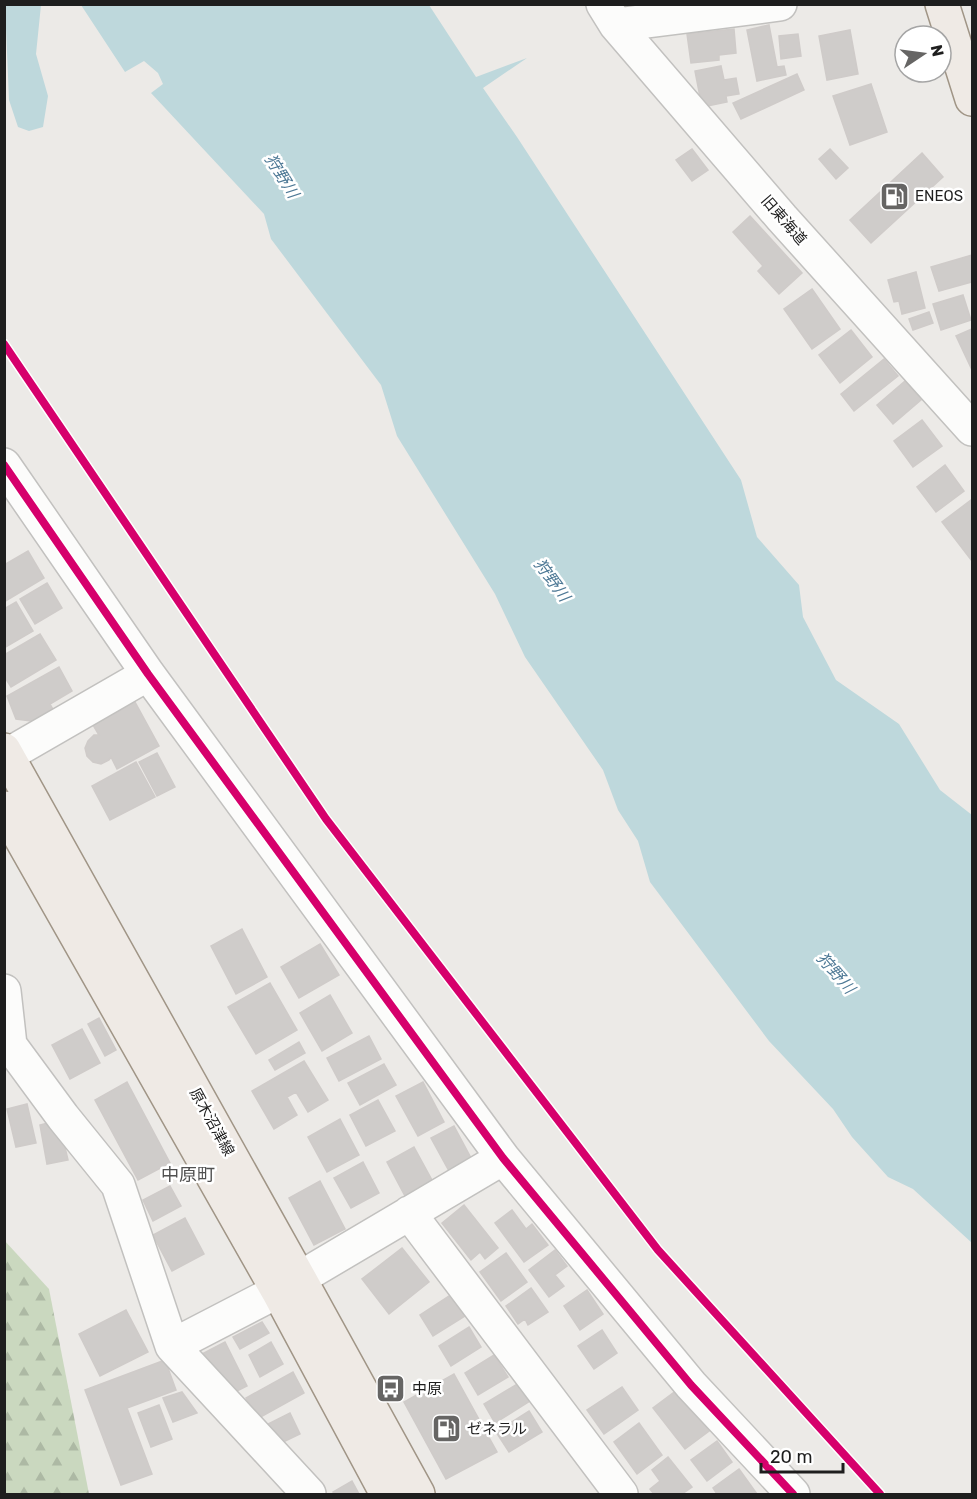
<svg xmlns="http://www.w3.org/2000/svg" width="977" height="1499" viewBox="0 0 977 1499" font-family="Rubik,'Noto Sans JP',sans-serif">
<defs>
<pattern id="forest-firs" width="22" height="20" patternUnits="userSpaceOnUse" patternTransform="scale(1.5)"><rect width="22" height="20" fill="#cad8bf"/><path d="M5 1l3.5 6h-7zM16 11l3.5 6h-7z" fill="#adb9a4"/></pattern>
</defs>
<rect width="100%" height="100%" fill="#eceae7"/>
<path fill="url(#forest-firs)" d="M4,1240l45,49 40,205h-84z"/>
<path fill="#bed8dc" d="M5,5h36l-5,49 12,42 -5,31 -14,4 -11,-4 -9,-27z
M81,5h348l47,72 51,-19 -44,30 34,49 224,343 16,57 42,48 4,32 33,63 63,44 41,66 32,25v428l-59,-54 -25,-12 -36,-40 -19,-28 -64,-68 -119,-159 -12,-41 -20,-31 -15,-40 -78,-113 -30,-63 -98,-158 -16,-51 -110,-146 -7,-25 -113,-121 12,-9 -5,-11 -14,-12 -19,11z"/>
<path fill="#cfccca" stroke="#cfcbc9" stroke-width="1.5" d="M769,25l8,42 7,-1 2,9 -29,6 -10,-51z
M734,29l2,24 -17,2v5l-28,3 -4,-29z
M850,30l8,44 -31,6 -8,-44z
M798,34l3,22 -20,3 -2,-23z
M721,66l3,14 12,-2 3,16 -13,2 1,6 -25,5 -7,-36z
M797,74l7,16 -63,29 -8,-16z
M871,84l16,48 -37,13 -17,-49z
M692,149l16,21 -16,11 -16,-21z
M830,149l18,19 -12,11 -17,-20z
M922,153l21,24 -72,66 -21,-23z
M750,216l52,57 -23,21 -21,-23 5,-5 -30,-34z
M972,255v27l-33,9 -8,-24z
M916,272l9,36 -23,6 -3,-13 -5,1 -6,-22z
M812,289l28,40 -28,20 -28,-40z
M963,295l8,25 -30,10 -8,-26z
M929,312l4,11 -20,7 -4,-11z
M972,329v41l-16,-34z
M851,330l21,27 -32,26 -21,-28z
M884,359l14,17 -44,35 -13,-17z
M905,381l16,19 -28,24 -16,-19z
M922,420l20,26 -29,21 -19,-26z
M945,465l19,26 -28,21 -19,-25z
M971,500l1,1v60l-30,-39z
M28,551l16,27 -40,24v-37z
M47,583l15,25 -27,16 -15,-25z
M16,602l17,29 -29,17v-39z
M40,634l16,26 -45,27 -7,-11v-21z
M59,667l13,24 -22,13 5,9 -16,9 -23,-3 -9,-23z
M135,702l24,44 -42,23 -6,-12 -2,3 -8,4 -8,-2 -6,-6 -2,-8 3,-7 6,-6h5l-6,-10z
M157,753l18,34 -18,9 -18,-34z
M136,762l19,35 -45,23 -18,-34z
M242,929l25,48 -31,17 -25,-48z
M320,944l19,31 -40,23 -18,-31z
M270,983l27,47 -41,24 -28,-47z
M330,995l22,38 -30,18 -22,-38z
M99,1018l17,32 -11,6 -17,-32z
M82,1029l18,34 -30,16 -18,-34z
M369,1036l12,23 -42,22 -12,-23z
M299,1042l6,11 -30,17 -6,-10z
M304,1061l24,39 -20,12 -12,-20 -9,5 10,18 -23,14 -22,-38z
M384,1064l12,21 -36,20 -12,-22z
M127,1082l43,81 -32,17 -43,-80z
M423,1082l21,40 -26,14 -22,-40z
M378,1100l17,31 -29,15 -16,-31z
M27,1104l9,39 -20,4 -9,-38z
M340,1119l19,36 -32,17 -19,-35z
M51,1122l12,17 5,21 -21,4 -7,-39z
M454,1126l17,32 -22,13 -18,-33z
M414,1147l19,35 -28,14 -18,-34z
M363,1162l16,31 -28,15 -17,-30z
M320,1181l25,48 -31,16 -25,-47z
M170,1186l11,20 -28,15 -10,-21z
M464,1205l34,43 -13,11 -5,-7 -9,8 -29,-37z
M512,1210l14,19 6,-5 16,21 -24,17 -29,-39z
M185,1218l19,36 -32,17 -19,-36z
M402,1248l27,34 -40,32 -27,-35z
M555,1250l12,16 -12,9 9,11 -15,11 -20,-27z
M506,1253l21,29 -26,19 -21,-29z
M531,1288l17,24 -20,13 -3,-6 -7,5 -12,-18z
M587,1290l16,24 -23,16 -16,-24z
M452,1294l13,22 -32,20 -13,-21z
M126,1310l22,42 -48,24 -21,-42z
M262,1322l7,11 -29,16 -7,-12z
M469,1327l12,20 -30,19 -12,-20z
M602,1330l15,23 -23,16 -16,-23z
M225,1342l22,44 -18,9 -29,-40z
M271,1342l12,22 -23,13 -11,-22z
M494,1355l14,22 -30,18 -13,-22z
M165,1360l11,30 -49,18 25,66 -31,11 -36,-95z
M293,1372l11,21 -47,26 -11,-21z
M454,1374l43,78 -51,27 -42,-77z
M519,1383l11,18 -35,22 -11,-19z
M622,1387l16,23 -34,24 -17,-24z
M677,1390l32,41 -24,18 -32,-41z
M182,1392l15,21 -24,9 -10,-24z
M159,1405l13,34 -21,8 -13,-34z
M529,1411l13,21 -33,20 -13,-20z
M290,1413l10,21 -21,10 -11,-20z
M639,1423l23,32 -25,19 -23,-32z
M717,1441l15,21 -25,19 -16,-21z
M668,1457l24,30 -10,7h-28l-4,-5 10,-8 -8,-11z
M739,1469l18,25h-40l-4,-6z
M352,1481l7,13h-25l-1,-2z"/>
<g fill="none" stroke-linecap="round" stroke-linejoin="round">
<defs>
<path id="minor" d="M603,4l13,21 166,193 190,211
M616,25l164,-21
M4,465l144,209 355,484 188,227 102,109
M4,757l144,-83
M4,991l6,54 53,72 55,68 54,161 137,148
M409,1213l212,281
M172,1346l106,-55 225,-133"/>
<path id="major" d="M942,4l30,95
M4,750l295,528 119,216
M4,808l274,483 109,203"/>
</defs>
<use href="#minor" stroke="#c2c1bf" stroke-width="36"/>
<use href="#major" stroke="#a09586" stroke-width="36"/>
<use href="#minor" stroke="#fcfcfb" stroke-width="33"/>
<use href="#major" stroke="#efeae5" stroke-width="33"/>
<defs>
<path id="cycleway" d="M4,344l322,475 332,431 222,244
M4,465l144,209 355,484 188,227 102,109"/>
</defs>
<use href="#cycleway" stroke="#fff" stroke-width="11"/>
<use href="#cycleway" stroke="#d6006c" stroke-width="8"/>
</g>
<defs>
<symbol id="fuel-square" viewBox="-11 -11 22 22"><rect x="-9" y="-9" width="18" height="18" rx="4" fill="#666564" stroke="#fff"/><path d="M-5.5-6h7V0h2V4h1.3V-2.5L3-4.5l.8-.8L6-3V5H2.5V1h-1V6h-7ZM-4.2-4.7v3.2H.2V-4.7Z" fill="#fff"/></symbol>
<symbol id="bus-square" viewBox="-11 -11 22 22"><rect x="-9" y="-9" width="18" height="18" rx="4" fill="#666564" stroke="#fff"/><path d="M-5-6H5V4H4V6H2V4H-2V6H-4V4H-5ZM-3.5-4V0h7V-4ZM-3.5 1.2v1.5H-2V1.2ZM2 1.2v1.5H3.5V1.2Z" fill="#fff"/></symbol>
</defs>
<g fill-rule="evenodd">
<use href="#fuel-square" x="878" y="180" width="33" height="33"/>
<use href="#bus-square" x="374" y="1372" width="33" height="33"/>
<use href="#fuel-square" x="430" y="1412" width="33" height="33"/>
</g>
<g text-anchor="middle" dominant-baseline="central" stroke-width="5" stroke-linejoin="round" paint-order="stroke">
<g font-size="15" fill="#1e1e1e" stroke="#fff" text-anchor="start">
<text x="915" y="196">ENEOS</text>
<text x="412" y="1389">中原</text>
<text x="467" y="1429">ゼネラル</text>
</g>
<g font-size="15" fill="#1e1e1e" stroke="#fff">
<text transform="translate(784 220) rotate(49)">旧東海道</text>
<text transform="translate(212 1122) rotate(61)">原木沼津線</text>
</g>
<g font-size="16" font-style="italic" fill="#4d7895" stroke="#fff">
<text transform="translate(282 176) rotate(58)">狩野川</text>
<text transform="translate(552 580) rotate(54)">狩野川</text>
<text transform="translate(836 973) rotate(49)">狩野川</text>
</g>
<g font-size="18" fill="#515151" stroke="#fff">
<text x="188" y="1175">中原町</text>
</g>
</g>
<rect width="977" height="1499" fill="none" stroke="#1e1e1e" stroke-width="12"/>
<g transform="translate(923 54) rotate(77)"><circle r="28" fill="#ffffff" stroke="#a5a5a5" stroke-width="1.5"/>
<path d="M0-4.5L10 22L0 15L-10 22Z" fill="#666564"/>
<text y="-9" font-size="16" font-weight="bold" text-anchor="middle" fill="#1e1e1e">N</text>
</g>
<path d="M761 1463v9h82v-9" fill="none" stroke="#1e1e1e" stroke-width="3"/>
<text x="770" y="1463" font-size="18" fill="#1e1e1e" stroke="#ffffff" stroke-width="4.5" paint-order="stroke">20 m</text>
</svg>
